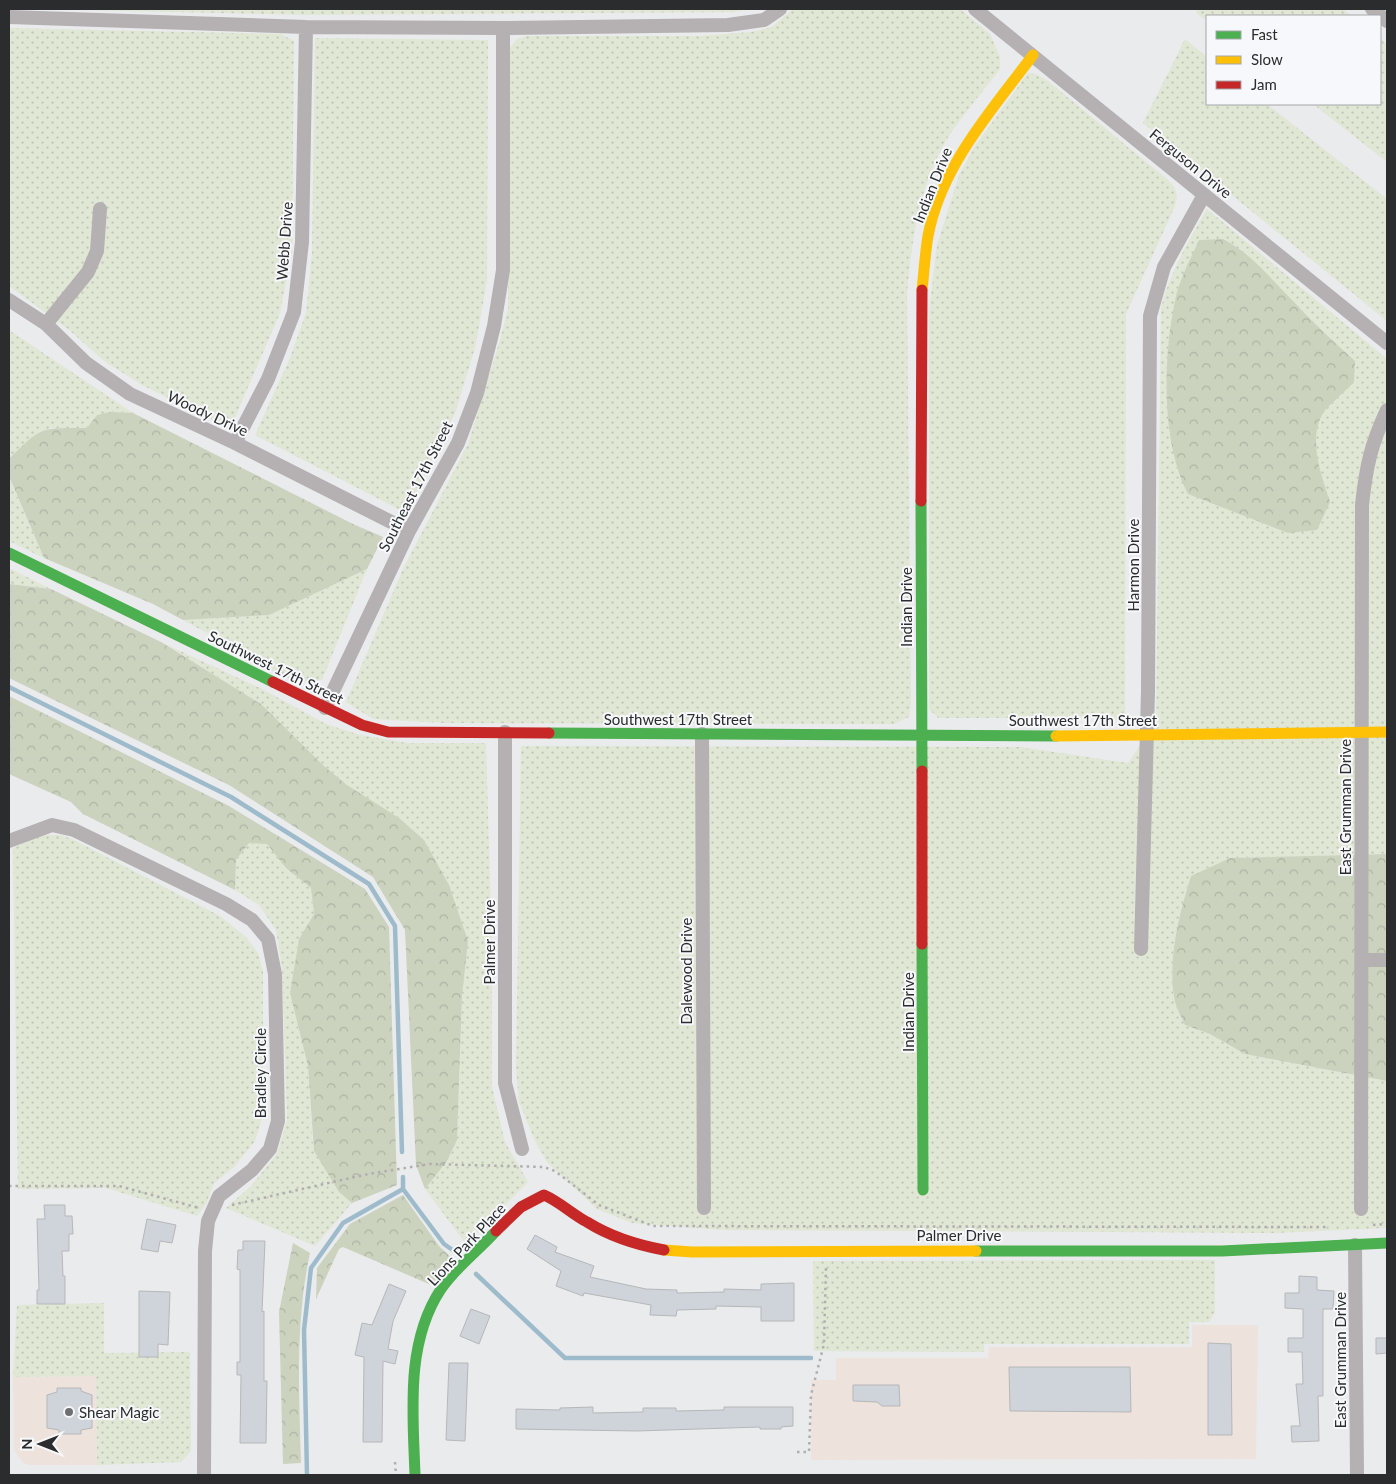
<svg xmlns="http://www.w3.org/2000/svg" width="1396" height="1484" viewBox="0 0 1396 1484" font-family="Lato,sans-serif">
<defs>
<pattern id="grass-dots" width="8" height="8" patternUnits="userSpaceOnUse" patternTransform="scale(1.25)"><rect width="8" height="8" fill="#e0e7d4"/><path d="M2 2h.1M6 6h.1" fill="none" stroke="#c0c6b6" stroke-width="1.8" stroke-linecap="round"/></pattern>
<pattern id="forest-crowns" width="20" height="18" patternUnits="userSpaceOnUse" patternTransform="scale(1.25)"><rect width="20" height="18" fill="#cbd2be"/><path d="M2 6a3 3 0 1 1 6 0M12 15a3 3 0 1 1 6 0" fill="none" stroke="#aeb4a4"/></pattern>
</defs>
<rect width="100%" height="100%" fill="#eaebed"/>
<path fill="#eee3dc" d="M1192,1325h66l-2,134 -445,1v-80h25v-22h152l1,-11h203z
M97,1376v89h-67l-7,-2 -9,-13 -1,-73z"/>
<path fill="url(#grass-dots)" d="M35,9h718l-22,3 -423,3z
M793,9h167l30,25 10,23v12c-17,23 -44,53 -57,77 -25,46 -32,99 -36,149l4,408 -2,14 -15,7 -451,-1 -70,-4 -27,-17 57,-133 65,-125 32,-104 8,-31 2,-261 7,-9 10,-3h174l50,-4 21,-5z
M1198,9h145l9,7h-145v5l-11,-8z
M9,28l272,6 13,7 -2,210 -12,62 -50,116 -88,-44 -38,-24 -36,-32 -59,-43z
M315,38l173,2 -1,241 -12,67 -20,65 -49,100 -151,-78 34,-75 17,-47 6,-60z
M1380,38l7,6v118l-74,-58h67z
M1185,39l22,18v47h60l120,95v122l-244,-198z
M1028,73l8,1 12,7 120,99c9,9 10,14 7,26l-49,108 -1,404h-187l-9,-9v-398l8,-66 22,-70 16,-29z
M1207,209l180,150v495l-157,4 -39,18c-12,39 -23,80 -17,121 1,9 7,19 11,28l25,9 35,20 142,27v147l-112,5 -553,-3 -90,-7 -35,-14 -50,-47 -12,-21 -16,-39 -3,-33 5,-323 499,1 108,16 28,-41 5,-414c9,-36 27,-66 46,-99z
M9,330l124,83c-22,-1 -31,-3 -46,15h-37l-41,31z
M9,477l35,81 -35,-17z
M9,568l42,21 -42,-5z
M367,569l-45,111 -15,2 -27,-6 -26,-17 -71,-39 86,-5z
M161,642l99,46 66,36 34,11 47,8h79l6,208v136l13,55 23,40 -62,62 -41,-55 22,-28 10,-21 5,-145 -115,-210 -23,-19 -63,-62z
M47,835h14l13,5 146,76 26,21 12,16 5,18v144l-8,26 -21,26 -20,16 -8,21 -9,12 -91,-28 -88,1 -5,-341 24,-11z
M249,843h18l19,25 25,20 3,26 -15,25 -9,54 18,73 5,80 26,46 13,11 -37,43 -89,-38 25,-22 26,-32 10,-34 -5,-152 -6,-38 -17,-25 -24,-15 1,-30z
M1215,1260v52l-6,10h-20v22h-205v8l-170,-1 -1,-90z
M104,1303v50l86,-1 1,99 -10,11 -84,3 -1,-89 -83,1 4,-72z"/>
<path fill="url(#forest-crowns)" d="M1223,239c29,15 48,40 71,63 19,21 40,40 61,59l-1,21c-7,8 -29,26 -32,33 -14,27 0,61 8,87l-13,28 -29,3 -100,-39c-27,-51 -25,-137 -13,-193 4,-21 15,-41 24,-61z
M110,412l23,1 220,111 30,13 -16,32 -98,46 -86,5 -30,-16 -109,-46 -35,-82v-17c33,-33 31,-31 78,-31l10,-13z
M9,584l42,5 110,53 100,62 63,62 23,19 52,33 25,22 25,45 19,56 -6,54 -5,145 -10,21 -22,28 -9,-24 -11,-235 -32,-53 -144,-92 -220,-107z
M9,696l220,110 136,83 24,38 8,258 -45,18 -13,-11 -25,-41 -6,-85 -18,-73 9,-54 15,-25 -3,-26 -25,-20 -19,-24 -18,-1 -13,17 -1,30 -152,-76 -12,-12 -62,-28z
M1387,854v227l-142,-27 -35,-20 -25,-9c-4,-9 -10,-19 -11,-28 -6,-41 5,-82 17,-121l39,-18z
M403,1195l36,51 16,15 -24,24 -88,-38 -4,2 -23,50 1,-31 33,-44z
M293,1243l17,10c-15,69 -11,140 -9,210l-18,1 -4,-152z"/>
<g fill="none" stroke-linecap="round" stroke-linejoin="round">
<path stroke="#9ebbcb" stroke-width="4.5" d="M9,687l222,110 138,87 26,42 7,226
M403,1177v12l41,55 10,7
M476,1274l89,84h246
M307,1475l-3,-145 7,-62 32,-45 60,-34"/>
</g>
<path fill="#cfd4db" stroke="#b6b7b8" d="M44,1205h21v11h7l1,18h-4v17h-7l1,25h2v28h-28v-14h2l-2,-71h8z
M147,1219l29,6 -4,18 -12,-2 -2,11 -17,-3z
M535,1235l22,12 -2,5 39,14 -4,11 56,12 31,1v3l47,-1v-3l37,1v-6l33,-1v38h-33v-14l-45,-1v3l-39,1 -1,6 -26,-1 1,-10 -67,-12 -1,3 -27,-10 5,-15 -34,-22z
M243,1241h22l-3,71 2,-1v70h3l-1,62h-26l1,-68h-4v-13h3v-92l-3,-1 1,-19h5z
M1299,1276l18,1v13l17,1 -1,18h-10v87h-5l1,45 -27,1 -1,-16h9l-4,-42h7l-1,-32h-14v-14h15v-29l-18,-1v-15h14z
M389,1284l17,7 -13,30 -5,28 10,2 -3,13 -12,-3 -1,81h-19l1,-85 -9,-2 7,-32 10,2z
M139,1291l31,1 -2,53 -10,-1v13h-19z
M471,1309l19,7 -11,28 -19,-8z
M1376,1338h11v15l-11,1z
M1208,1343l23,1 1,91h-24z
M449,1363h19l-3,78 -19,-1z
M1009,1367h121l1,45 -121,-1z
M853,1385h46l1,21h-18l-5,-4 -24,-1z
M57,1388h24v3l11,4v33l-11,2v4h-22v-4l-12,-2v-33l10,-3z
M593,1407v6l50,-1v-4h33v3l48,-1v-3h69v19l-12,1v2h-21v-2l-123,4 -121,-2v-20l44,1v-2z"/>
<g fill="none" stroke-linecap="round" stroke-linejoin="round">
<path stroke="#b1aeaf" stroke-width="2.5" stroke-dasharray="2.5 4" stroke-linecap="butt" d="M9,1186h110l80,22
M232,1205l136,-31 62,-10 114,3 11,4 44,34 54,21 673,1
M1373,1225l14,-1
M797,1452h12l2,-57 13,-51 2,-77
M395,1462l1,13"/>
<path stroke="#b5b0b2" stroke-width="14" d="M975,9l412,334
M1372,9l15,12
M9,17l297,10 197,1 225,-3 36,-5 16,-11
M9,300l37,24 40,39 44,31 105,49 174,88
M46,324l42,-52 9,-21 3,-42
M235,443l33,-64 26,-67 8,-70 4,-215
M325,708l84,-177 49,-88 19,-50 17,-67 9,-56v-242
M505,732v351l17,66
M702,734l2,474
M9,841l43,-16 22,5 152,74 26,16 16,19 7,35 3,147 -8,28 -18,21 -33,26 -11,25 -3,30 -1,224
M1141,949l7,-257 2,-376 14,-49 40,-72
M1362,960h25
M1361,1209l1,-704c4,-38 9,-61 25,-95
M1355,1245l2,230"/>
<path stroke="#4caf50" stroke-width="11" d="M921,501l1,270
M9,553l264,129
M549,733l507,3
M922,944l1,246
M976,1251h246l165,-8
M415,1475c-2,-61 -10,-132 26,-186 15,-22 37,-38 55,-58"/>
<path stroke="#ffc107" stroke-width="11" d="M922,290c2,-18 3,-36 6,-54 13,-70 64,-126 105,-181
M1056,736l331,-4
M664,1250l28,2 284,-1"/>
<path stroke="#c62828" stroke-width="11" d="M921,501l1,-211
M273,682l89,43 26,7 161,1
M922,771v173
M496,1231l25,-24 23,-12c16,7 28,19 43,27 24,15 50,23 77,28"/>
</g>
<circle fill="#6e6f70" stroke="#f7f8fb" stroke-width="2" cx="69" cy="1412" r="5"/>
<g text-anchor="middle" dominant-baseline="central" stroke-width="4" stroke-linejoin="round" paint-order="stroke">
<g font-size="15" fill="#2b2c2d" stroke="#f7f8fb">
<text transform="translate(1191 163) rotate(39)">Ferguson Drive</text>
<text transform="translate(932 185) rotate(-68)">Indian Drive</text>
<text transform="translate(284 241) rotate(-86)">Webb Drive</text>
<text transform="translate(208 413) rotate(25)">Woody Drive</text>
<text transform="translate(415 486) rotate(-63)">Southeast 17th Street</text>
<text transform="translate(1133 565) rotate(-90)">Harmon Drive</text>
<text transform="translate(906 607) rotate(-90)">Indian Drive</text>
<text transform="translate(276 667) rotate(26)">Southwest 17th Street</text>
<text x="678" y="719">Southwest 17th Street</text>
<text x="1083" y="720">Southwest 17th Street</text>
<text transform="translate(1345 807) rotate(-90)">East Grumman Drive</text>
<text transform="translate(489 942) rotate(-90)">Palmer Drive</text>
<text transform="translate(686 971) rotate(-90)">Dalewood Drive</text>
<text transform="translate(908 1012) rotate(-90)">Indian Drive</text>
<text transform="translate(260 1073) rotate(-90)">Bradley Circle</text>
<text x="959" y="1235">Palmer Drive</text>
<text transform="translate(466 1244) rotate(-47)">Lions Park Place</text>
<text transform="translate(1340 1360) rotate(-90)">East Grumman Drive</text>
</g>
<g font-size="15" fill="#2b2c2d" stroke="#f7f8fb" text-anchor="start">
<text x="79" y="1412">Shear Magic</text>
</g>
</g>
<rect width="1396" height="1484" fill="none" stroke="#2b2c2d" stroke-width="20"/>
<rect x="1206" y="15" width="175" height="90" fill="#f7f8fb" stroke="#a5a6a9"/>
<rect x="1216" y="31" width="25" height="8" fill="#4caf50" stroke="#a5a6a9"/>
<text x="1251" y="40" font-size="15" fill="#2b2c2d">Fast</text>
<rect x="1216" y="56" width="25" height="8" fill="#ffc107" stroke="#a5a6a9"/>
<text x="1251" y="65" font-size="15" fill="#2b2c2d">Slow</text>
<rect x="1216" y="81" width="25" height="8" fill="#c62828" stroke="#a5a6a9"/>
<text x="1251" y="90" font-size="15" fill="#2b2c2d">Jam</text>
<g transform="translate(40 1444) rotate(270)" stroke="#f7f8fb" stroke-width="4" paint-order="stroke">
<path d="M0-4L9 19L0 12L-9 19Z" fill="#2b2c2d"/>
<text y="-8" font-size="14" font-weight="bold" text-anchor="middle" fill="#2b2c2d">N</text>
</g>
</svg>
